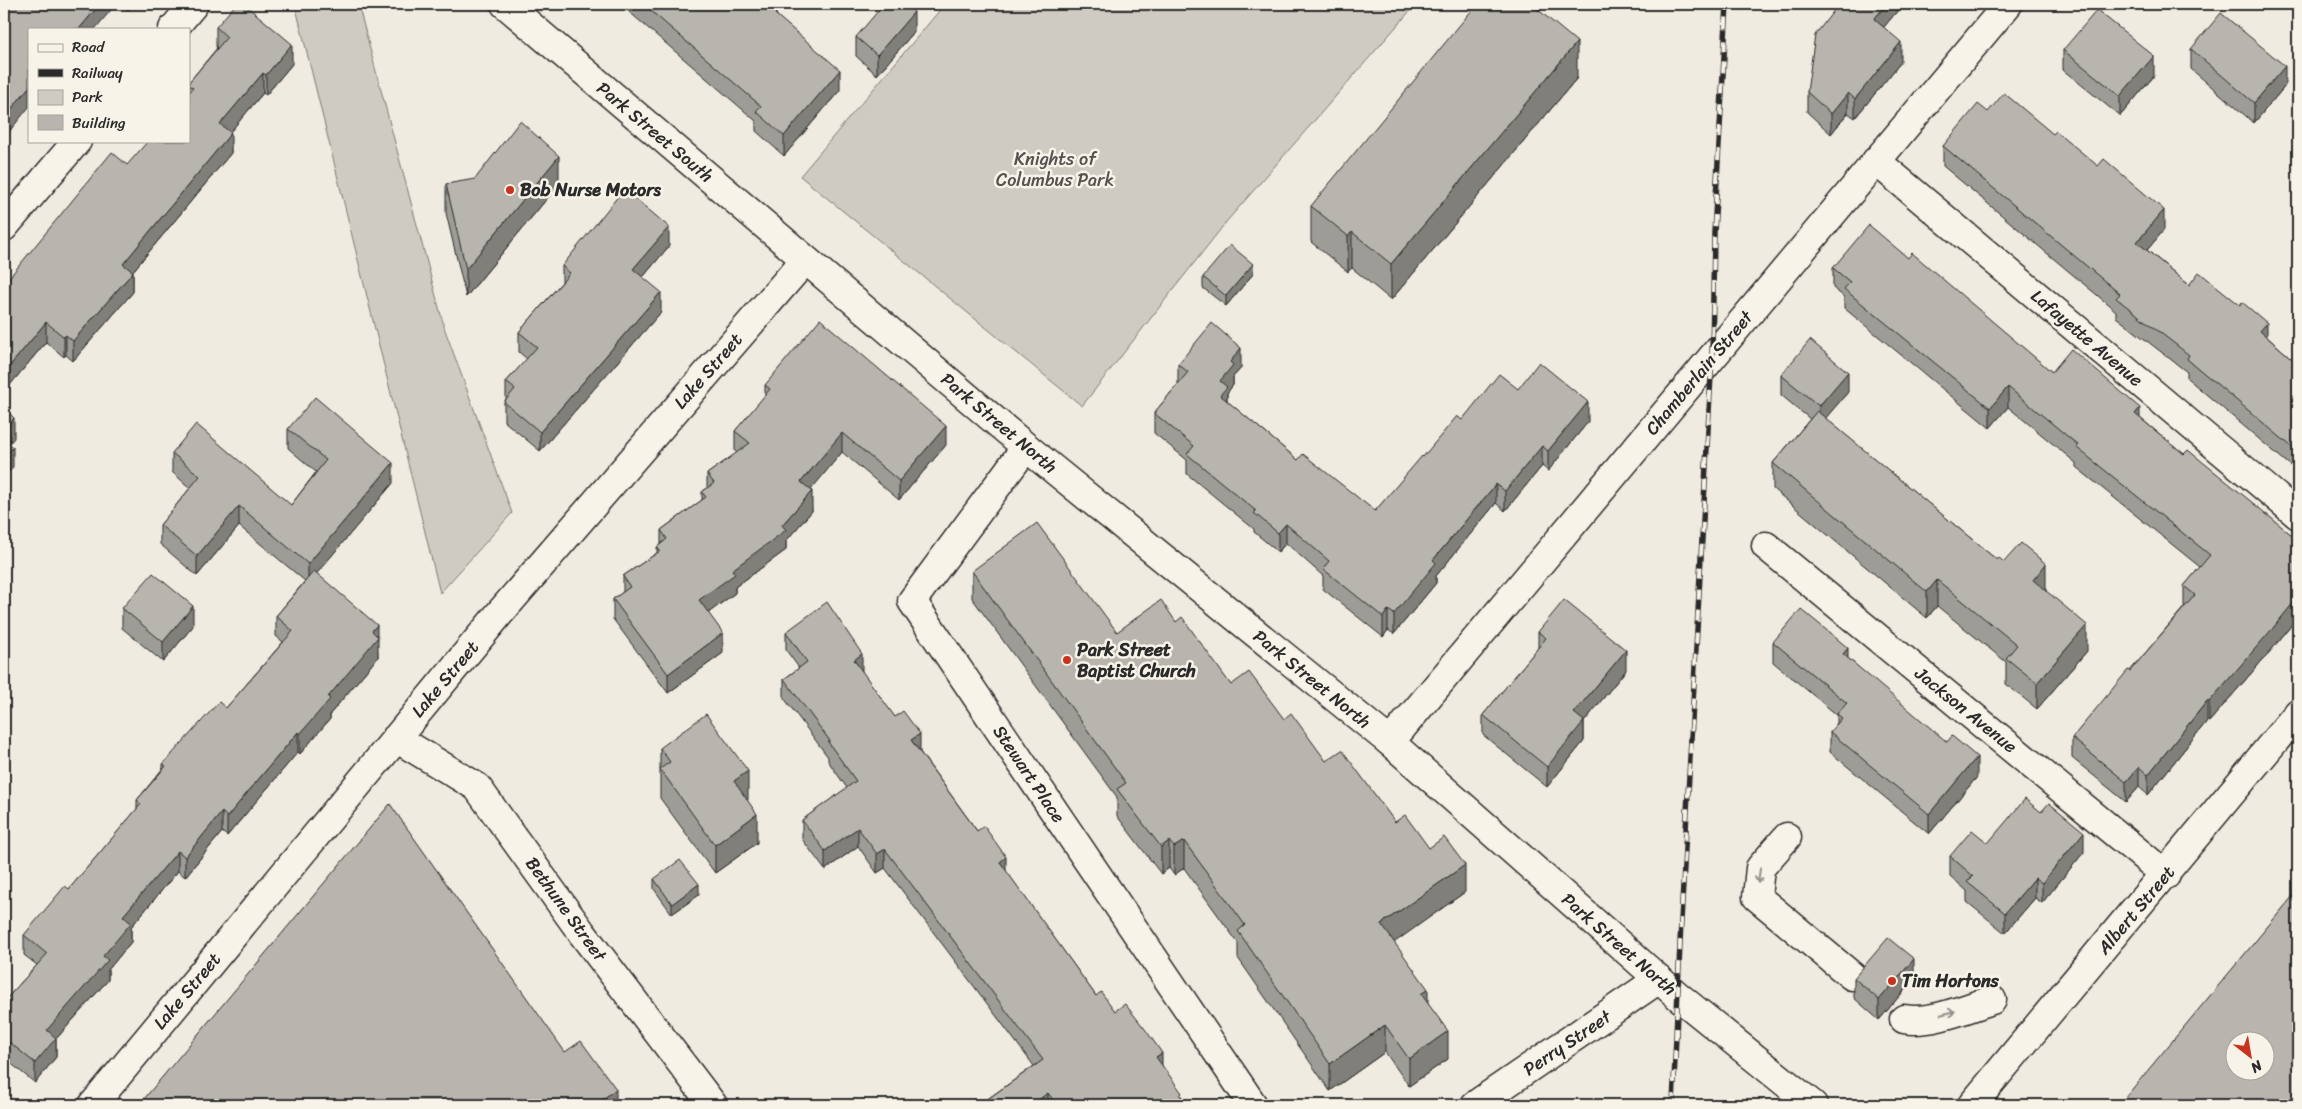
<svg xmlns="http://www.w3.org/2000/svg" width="2302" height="1109" viewBox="0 0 2302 1109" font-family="Sriracha,sans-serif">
<rect width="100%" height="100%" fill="#efebe0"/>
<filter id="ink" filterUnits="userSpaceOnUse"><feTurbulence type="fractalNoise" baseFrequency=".02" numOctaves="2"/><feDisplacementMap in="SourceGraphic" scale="10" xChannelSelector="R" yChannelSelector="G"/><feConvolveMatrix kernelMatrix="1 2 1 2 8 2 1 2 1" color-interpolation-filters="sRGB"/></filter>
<g filter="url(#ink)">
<path fill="#cfcbc2" stroke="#7d7b76" d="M295,4h63l87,326 67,183 -72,80z
M945,4h471l-189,217 -145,185 -282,-230z"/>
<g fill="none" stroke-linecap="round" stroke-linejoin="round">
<defs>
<path id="minor" d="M173,29l21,-25
M1876,161l422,354
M4,227l73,-86
M1026,447l-114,154 341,504
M1766,546l400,329
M396,738l81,49 105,146 131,172
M1390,742l618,-738
M1787,837l-27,31 -3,29 95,79
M1904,1019c26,5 63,-11 88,-19
M93,1105l406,-491 306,-354
M1475,1105l184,-126
M1972,1105l326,-392"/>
<path id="major" d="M505,4l521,443 364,295 288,254 135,109"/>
</defs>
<use href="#minor" stroke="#2b2b2b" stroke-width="31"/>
<use href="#major" stroke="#2b2b2b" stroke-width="31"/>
<use href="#minor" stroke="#f7f3e8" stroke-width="28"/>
<use href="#major" stroke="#f7f3e8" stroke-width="28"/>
<defs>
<path id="rail" d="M1673,1105l8,-184 31,-564 2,-124 13,-229"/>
</defs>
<use href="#rail" stroke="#2b2b2b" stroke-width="5.5"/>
<use href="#rail" stroke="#f7f3e8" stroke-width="4" stroke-dasharray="11" stroke-linecap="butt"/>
</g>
<path fill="#9e9c96" stroke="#2b2b2b" d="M121,4h12l-5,6z
M620,4h150l8,13 62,73 -56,66 -28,-25v-10z
M1540,4v8l37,66 -186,222 -39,-32 -4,4 -37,-30v-36z
M1839,4h64l-20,24 18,34 -46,56 -7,-5 -17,21 -24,-22v-20z
M216,27l76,37 -26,31 -3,-2 -33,39 1,21 -98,118v21l-60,69 -7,-6 -2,2 -18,-15 -42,50v-108l123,-119 62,-24v-59l28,-34 -1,-1z
M914,32l-37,43 -21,-19v-19z
M2191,49l94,37 -31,37 -63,-54z
M2063,50l91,26 -34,40 -57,-46z
M1988,112l176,118 -17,20 42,35 78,52 31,27v108l-111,-94v-6l-71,-55v-6l-173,-145v-20z
M446,184h113l-93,113 -20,-84z
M669,246l-26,31 18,35 -121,139 -36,-30v-19l2,-3v-17l21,-23 -8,-7v-20l43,-50v-16z
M1908,258l144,114 88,46 44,36 114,86v77l-25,31 -64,74 -2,-1 -59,74 -9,-8 -13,15 -54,-44v-20l58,-67 55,-65h-1v-20l16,-19 -124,-100v-4l-68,-56 -18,21 -146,-120v-11l-11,-9v-20z
M1253,274l-27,32 -23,-18v-11z
M1178,364l63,4 -8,9v8l-6,8v8l71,59 77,51 48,-54 39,-37 56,-31 70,33 -40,49 -6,-5 -37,45 -9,-8 -60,73v7l-42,51 -6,-4 -5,7 -60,-48v-13l-37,-33 -8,9 -24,-20v-3l-67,-55v-14l-33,-27v-20l24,-29z
M1781,375l67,17 -23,26 172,142 7,2 42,28v1l41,60 -50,58 -31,-25v-22l-69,-56 -10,12 -154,-129v-26l37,-44 -29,-24z
M765,385l181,60 -47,55 -57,-48 -32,38 2,21 -26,30v9l-51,37v6l-27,20 15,40 -55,40 -55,-74v-20l10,-7v-16l34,-23v-6l4,-3v-14l41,-30v-8l5,-4v-14l30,-21 -2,-2v-20l30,-35z
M288,429l105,54 -77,91 61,61 1,22 -48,57v5l-30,35 -2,-2 -71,84 -5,-4 -37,45 -7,-6 -47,56v15l-23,28v10l-52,59v18l-21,26 -27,-22 -4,5v-72l4,3 29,-32 -13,-10v-20l45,-46 68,-80v-9l26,-32v-4l63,-56 57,-66 -7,-6v-20l29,-35 -66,-55 -42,50 -37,-32v-19l30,-37 -18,-16v-19l119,52 25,-33 -28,-24z
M972,571l145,61 59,-10 55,63 53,34 42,42 69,61 34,26 36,44 -71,50 34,61 20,56 -39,27 -24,-34 -55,39 -92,-133v-15l-54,-75 -10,7 -5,-7 -8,6 -44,-58v-19l-145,-199z
M122,608l71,18 -30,36 -41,-34z
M786,632l76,40 58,80 86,119 90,125 19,15 47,55 25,39h-208l55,-39 -149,-198 -8,5 -19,-27 -33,24 -23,-31v-19l45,-32 -19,-27v-4l-44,-59v-19l15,-11 -13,-18z
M1538,632l88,38 -42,52v19l-37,46 -64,-52v-20l55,-67z
M1773,642l75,16 129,119 -48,57 -99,-82v-20l7,-9v-8l-64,-53z
M660,748l88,52h-1l10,43 -42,30 -55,-75z
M1988,843l96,9 -42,51 -7,-5 -30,35 -38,-31v-11l-17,-15v-20z
M654,879l45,16 -27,19 -18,-25z
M1854,978l60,1 -35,41 -25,-22z"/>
<path fill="#817f7a" stroke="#2b2b2b" d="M100,4h16l-21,25h-16z
M128,4h5l-5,6z
M1540,4v35l-4,-31z
M1887,4h16l-29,35v-20z
M914,12v20l-37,43v-20z
M1577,42v36l-186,222v-36z
M1901,42v20l-46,56v-19z
M292,44v20l-26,31v-20z
M2154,56v20l-34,40v-20z
M2285,66v20l-31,37v-20z
M840,70v20l-56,66v-20z
M263,73v20l-43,51v-20z
M29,87v20l-25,31v-20z
M1848,93v20l-17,21v-20z
M231,133v20l-108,130v-19z
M559,156v28l-93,113v-28z
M2164,210v20l-27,32v-20z
M669,227v19l-36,43v-20z
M1352,232v36l-4,4v-36z
M1253,264v10l-27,32v-10z
M133,272v20l-60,69v-20z
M661,292v20l-121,139v-19z
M46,322v20l-42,50v-19z
M2267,323v20l-7,-12z
M66,335v20l-2,2v-20z
M1241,348v20l-8,9v8l-6,8v14l-7,8v-34l10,-19z
M1848,372v20l-29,34v-20z
M2008,387v20l-18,21v-20z
M1588,402v20l-40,49v-20z
M2140,408v19l-5,-13z
M14,418v20l-10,12v-19z
M946,426v19l-47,55v-19z
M842,433v19l-41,50v-20z
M1542,446v20l-37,45v-20z
M13,447v20l-9,11v-20z
M393,463v20l-85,101v-20z
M1496,484v19l-60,73v7l-42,51v-20l39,-54z
M812,491v20l-26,30v9l-51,37v6l-36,27v-20l83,-75z
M239,506v20l-42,50v-20z
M1286,524v19l-8,9v-19z
M2046,564v26l-13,16v-26z
M1937,580v26l-10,12v-26z
M2298,597v20l-25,31 -64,74v-20z
M193,606v20l-30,36v-20z
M1388,610v20l-5,7v-20z
M377,625v14l1,-2v20l-48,57v5l-30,35v-20l28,-37 44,-66z
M2087,625v26l-50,58v-26z
M723,633v20l-55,40v-19z
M1848,648v20l-5,-14z
M1626,650v20l-42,52v19l-37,46v-20l27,-54z
M862,654v19l-8,-13z
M2207,701v20l-59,74v-20z
M298,732v20l-71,84v-19z
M920,734v18l-9,-12z
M1977,757v20l-48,57v-20z
M2139,767v20l-13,15v-20z
M748,771v29l-14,10v-29z
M222,812v20l-37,45v-20z
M757,814v29l-42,30v-28z
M858,828v18l-33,24v-19z
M2084,832v20l-42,51v-20z
M1169,841v27l-8,6v-27z
M1184,841v27l-10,7v-28z
M885,849v19l-8,5v-19z
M178,851v20l-47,56v15l-23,28v10l-52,59v18l-21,26v-20l12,-33 76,-114z
M1006,857v19l-6,-14z
M1465,865v27l-84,60v-28z
M2035,878v20l-30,35v-20z
M699,884v11l-27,19v-10z
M1914,959v20l-35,41v-20z
M1428,989v27l-7,-22z
M1385,1025v27l-55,39v-27z
M1448,1031v28l-39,27v-27z
M8,1041v20l-4,5v-20z
M1162,1053v19l-6,-15z
M616,1089v16h-17v-3z
M1048,1093v12h-17z"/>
<path fill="#b8b5ae" stroke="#2b2b2b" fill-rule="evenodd" d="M4,4h96l-21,25h-50v58l-25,31z
M236,4h8l48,40 -26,31 -3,-2 -43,51 11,9 -108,131 10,8 -60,69 -7,-6 -2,2 -18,-15 -42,51v-78l4,-5 -4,-3v-3l108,-132 15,13 21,-24h41v-48l4,-5 -4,-3v-3l38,-45 -11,-10z
M643,4h127l8,7 -3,3 65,56 -56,66 -28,-25 5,-5z
M884,4h21l9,8 -37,43 -21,-18z
M1477,4h63l-4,4 41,34 -186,222 -39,-32 -4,4 -37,-30z
M1839,4h48l-13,15 27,23 -46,57 -7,-6 -17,21 -24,-22 8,-57z
M2097,10l57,46 -34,40 -57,-46z
M2221,13l64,53 -31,37 -63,-54z
M2004,93l49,41 3,-3 42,35 6,-7 60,51 -27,32 52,43 10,-13 41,33 2,-3 25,21 -7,8 38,33v88l-111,-93 2,-4 -73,-57 4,-4 -177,-148 35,-42 10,8z
M520,121l39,35 -93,113 -20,-85 29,-5z
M624,189l45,38 -36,42 28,23 -121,140 -36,-30 11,-13 -9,-7 31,-35 -18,-15 51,-59 -8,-7z
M1869,225l39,33 4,-5 140,119 19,-23 69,59 -5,6 49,40 4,-4 110,90v57l-25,31 -64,74 -2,-1 -59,74 -9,-8 -13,15 -54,-44 56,-68 2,1 65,-76 -11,-9 26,-31 -134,-108 2,-2 -70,-58 -18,21 -146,-119 6,-7 -17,-14z
M1230,245l23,19 -27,32 -23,-19z
M820,319l126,107 -47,55 -57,-48 -41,49 11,9 -30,34 4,5 -54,40 3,4 -36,26 24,33 -55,41 -55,-75 17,-12 -7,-11 37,-25 -3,-4 10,-8 -6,-9 45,-33 -4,-5 12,-9 -7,-9 43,-31 -15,-12 35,-42 -5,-4z
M1212,323l29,25 -11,14 3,3 -13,16 7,6 -7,8 78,65 5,-6 72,57 47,-55 1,1 34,-41 5,4 37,-46 19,15 21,-27 49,40 -40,49 -6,-5 -37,45 -9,-7 -63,76 3,3 -42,51 -6,-4 -5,7 -60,-48 6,-8 -43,-37 -8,9 -24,-20 2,-2 -69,-57 7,-8 -40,-33 34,-41 -10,-8z
M1810,340l38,32 -29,34 -38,-31z
M315,397l78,66 -85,101 -69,-58 -42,50 -37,-31 40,-49 -28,-23 24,-29 95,81 35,-45 -38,-31z
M4,408l10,10 -10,13z
M1817,411l180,149 2,-2 5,4 17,-19 25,21 -13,16 54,45 -50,58 -31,-25 11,-13 -80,-65 -10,12 -154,-129z
M4,439l9,8 -9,11z
M1037,523l80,109 44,-32 15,22 6,-5 49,68 18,-13 35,47 7,-6 35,48 16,-11 53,72 10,-7 24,33 15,-11 21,28 -84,59 47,65 -7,5 27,37 -39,28 -24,-34 -55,39 -92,-133 7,-6 -61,-84 -10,6 -5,-6 -8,6 -44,-58 9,-6 -154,-212z
M314,571l63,54 -5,6 6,6 -50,60 2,2 -30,35 -2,-2 -71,85 -5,-5 -37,45 -7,-6 -55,65 8,7 -28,33 5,4 -61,70 9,8 -21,25 -27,-22 -4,5v-52l4,3 39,-43 -23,-19 41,-49 4,3 72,-85 -4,-4 29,-34 -3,-2 56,-62 7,6 67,-77 -17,-15z
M153,573l40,33 -30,36 -41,-34z
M1564,600l62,50 -52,63 10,8 -37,46 -64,-52 63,-77 -8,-6z
M827,602l35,52 -8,6 41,57 8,-6 17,23 -9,6 66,91 7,-5 22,31 -6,5 96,134 5,-4 14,19 10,-7 20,25 17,24 -6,4 26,36 -2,2 7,10h-130l-9,-12 -17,12h-52l64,-45 -158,-211 -8,5 -19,-26 -33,23 -23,-31 54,-39 -28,-39 2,-1 -46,-62 23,-17 -21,-30z
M1801,609l47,39 -5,6 104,88 5,-6 25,21 -48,57 -99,-82 12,-14 -5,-4 10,-11 -74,-61z
M706,714l42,57 -14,10 23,33 -42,31 -55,-76 10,-7 -10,-14z
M2025,799l16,13 8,-9 35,29 -42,51 -7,-5 -30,35 -38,-31 6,-6 -23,-20 22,-26 16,13z
M390,804l175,248 16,-11 35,48 -17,13 2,3h-462z
M680,860l19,24 -27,20 -18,-25z
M2298,890v215h-179zM2234,1042h30v30h-30z
M1888,938l26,21 -35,41 -25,-22z
M933,1099l5,6h-13z"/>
<defs><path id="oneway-shaft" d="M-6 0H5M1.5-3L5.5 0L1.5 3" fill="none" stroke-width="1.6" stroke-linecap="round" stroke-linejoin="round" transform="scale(1.25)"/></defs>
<g stroke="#918f8a">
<use href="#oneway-shaft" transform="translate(1759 876) rotate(98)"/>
<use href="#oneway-shaft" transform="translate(1948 1013) rotate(-14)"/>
</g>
</g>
<g fill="#c8321e" stroke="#f7f3e8" stroke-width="2">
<circle cx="510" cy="190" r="5"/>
<circle cx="1067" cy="660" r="5"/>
<circle cx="1892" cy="981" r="5"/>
</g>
<g text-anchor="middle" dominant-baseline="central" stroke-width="5" stroke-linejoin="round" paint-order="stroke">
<g font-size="18" fill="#2b2b2b" stroke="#f7f3e8">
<text transform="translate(655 132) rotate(40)">Park Street South</text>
<text transform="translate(2087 338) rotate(40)">Lafayette Avenue</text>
<text transform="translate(708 371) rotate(-49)">Lake Street</text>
<text transform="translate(1699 373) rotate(-50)">Chamberlain Street</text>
<text transform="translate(999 423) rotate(40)">Park Street North</text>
<text transform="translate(445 679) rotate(-50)">Lake Street</text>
<text transform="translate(1312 679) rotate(39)">Park Street North</text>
<text transform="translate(1966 710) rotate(39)">Jackson Avenue</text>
<text transform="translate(1029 774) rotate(56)">Stewart Place</text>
<text transform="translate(566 909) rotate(54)">Bethune Street</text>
<text transform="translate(2136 910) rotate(-50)">Albert Street</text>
<text transform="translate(1619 944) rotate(41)">Park Street North</text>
<text transform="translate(187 991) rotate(-50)">Lake Street</text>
<text transform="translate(1567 1043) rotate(-34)">Perry Street</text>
</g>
<g font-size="18" fill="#545351" stroke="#f7f3e8">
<text x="1055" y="159">Knights of<tspan x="1055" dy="21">Columbus Park</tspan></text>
</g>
<g font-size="18" font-weight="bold" fill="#2b2b2b" stroke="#f7f3e8" text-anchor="start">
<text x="520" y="190">Bob Nurse Motors</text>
<text x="1077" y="650">Park Street<tspan x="1077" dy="21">Baptist Church</tspan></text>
<text x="1902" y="981">Tim Hortons</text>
</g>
</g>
<rect width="2302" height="1109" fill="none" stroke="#f7f3e8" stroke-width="20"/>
<rect x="10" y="10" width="2282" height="1089" fill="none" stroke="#2b2b2b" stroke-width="2" filter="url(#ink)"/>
<rect x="28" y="28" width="162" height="115" fill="#f7f3e8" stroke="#a5a39c"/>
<rect x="38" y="44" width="25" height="8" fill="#f7f3e8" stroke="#a5a39c"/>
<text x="72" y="52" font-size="15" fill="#2b2b2b">Road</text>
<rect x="38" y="69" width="25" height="8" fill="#2b2b2b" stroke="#a5a39c"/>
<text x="72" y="78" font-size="15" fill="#2b2b2b">Railway</text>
<rect x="38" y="90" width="25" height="15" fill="#cfcbc2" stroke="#a5a39c"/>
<text x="72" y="102" font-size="15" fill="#2b2b2b">Park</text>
<rect x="38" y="115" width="25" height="15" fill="#b8b5ae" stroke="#a5a39c"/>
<text x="72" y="128" font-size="15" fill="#2b2b2b">Building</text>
<g transform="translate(2250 1056) rotate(149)"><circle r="24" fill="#f7f3e8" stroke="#a5a39c"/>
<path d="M0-4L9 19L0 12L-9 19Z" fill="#c8321e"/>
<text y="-8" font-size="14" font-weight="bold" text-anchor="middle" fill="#2b2b2b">N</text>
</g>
</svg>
